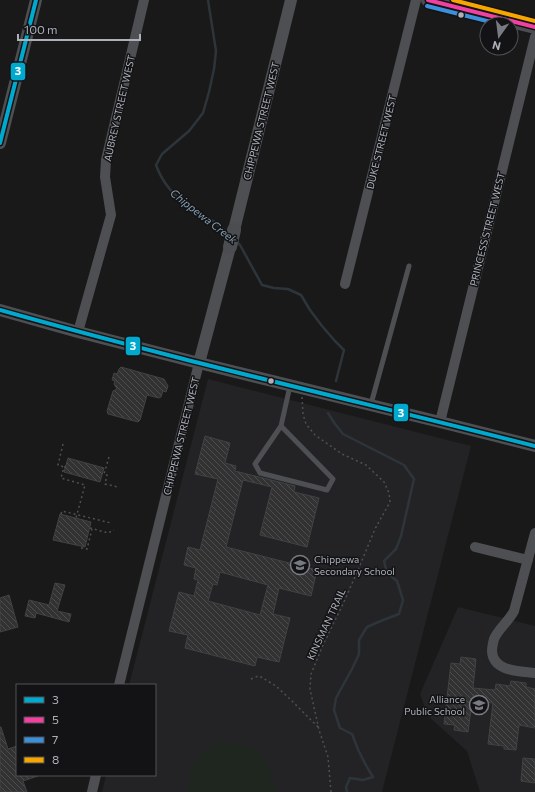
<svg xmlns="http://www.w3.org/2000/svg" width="535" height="792" viewBox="0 0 535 792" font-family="Commissioner,sans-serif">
<defs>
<pattern id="building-back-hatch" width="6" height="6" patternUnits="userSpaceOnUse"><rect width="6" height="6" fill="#323233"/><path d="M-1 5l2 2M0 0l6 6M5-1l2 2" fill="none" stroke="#4d4d4e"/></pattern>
</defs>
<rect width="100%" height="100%" fill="#191919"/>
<path fill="#232325" d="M208,379l263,67 -89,346h-280l4,-17h49v-90h-26z
M458,607l77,19v166h-55l-13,-41 -39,-35 -8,-22z"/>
<path fill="#1f2620" d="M234,743c5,1 11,2 16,4 17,8 22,29 26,45h-88c-2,-21 10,-41 30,-48 5,-1 11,-1 16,-1z"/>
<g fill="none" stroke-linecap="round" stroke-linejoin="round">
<path stroke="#2d353a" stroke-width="2.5" d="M208,0l8,51 -2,18 -5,23 -6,21 -14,18 -27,23 -6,11c6,17 18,31 33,42 8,6 18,10 27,16 4,4 8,7 12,11
M236,241l4,4 22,40 12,3 14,1 13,6 9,15 12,16 13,15 9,9 -8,31
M328,413l7,11 8,10 61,31 10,14 -13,57 -5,13 -12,12 3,12 10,8 6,19 -4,14 -16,6 -16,7 -8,13v14l-7,15 -16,29 -2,12 6,18 12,6c5,15 12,29 21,43l-10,3 -13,-2 -4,9 1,5"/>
</g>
<path fill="url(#building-back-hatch)" stroke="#414245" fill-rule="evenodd" d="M121,367l43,12 4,7 -2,6 -3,-1 -2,6 -2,1 -12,-3 -7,25 -2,2 -30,-8 -1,-3 6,-20 4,-2 -3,-5 1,-3 -3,-1 2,-7 3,1 2,-5z
M205,436l25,7 -5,20 11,3 -1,5 60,15 -1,6 25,6 -12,49 -47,-12 12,-48 -29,-7 -17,67 91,23 -6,26 -32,-8 -6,26 17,4 -11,44 -22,-5 -2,9 -70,-18 3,-13 -19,-4 10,-39 15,4 4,-16 -4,-1 2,-11 -12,-3 4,-18 12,3 18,-71 -23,-5zM220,572l48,13 -8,30 -52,-14 5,-17 4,1z
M68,458l36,10 -4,14 -36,-10z
M60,514l31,8 -6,25 -32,-7z
M55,583l10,2 -8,26 14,3 -2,8 -33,-9 -1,5 -10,-2 4,-16 20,5z
M9,595l9,32 -18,5v-34z
M461,657l15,2 -3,29 22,2 1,-6 14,2 1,-5 15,2v4l9,2v39l-16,-3 -3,25 -12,-1v-3l-16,-2 5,-41 -21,-2 -4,31 -14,-2 1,-5 -11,-1 7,-61 9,1z
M0,727h1l7,22 9,-3v29h21v1l-15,5 4,11h-26l-1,-3z
M523,758l12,1v24l-14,-2z"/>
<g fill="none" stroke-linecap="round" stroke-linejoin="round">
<path stroke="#4f5053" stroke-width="1.5" stroke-dasharray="2 3" stroke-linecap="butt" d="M302,397l1,17 3,10 9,11 27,19 24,11 18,17 5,11 1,9 -15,27 -17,41 -15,34 -20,41 -12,29 -1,15 9,41 9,27 3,35
M63,444l-5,21 6,2
M109,457l-5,17 3,1 -2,9 13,3
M66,467h-2l-3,11 24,7 -9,33
M61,514l1,-3 49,12
M90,528l18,5 6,-3
M81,548l6,1 5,-20
M251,679l7,-3 3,1 15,9 16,15 26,26"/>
<path stroke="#4d4f52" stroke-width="5" d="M371,404l38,-138
M281,426l52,53 -6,11 -67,-17 -5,-9 26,-38 9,-40"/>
<path stroke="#4d4f52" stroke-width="10" d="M345,284l71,-284
M78,332l33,-117 -6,-38 1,-17 38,-160
M440,422l95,-385
M535,533l-21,78c-5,10 -16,18 -20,28 -1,4 -2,8 -2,12 1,21 28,20 43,22
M475,547l53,13
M119,685l80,-322
M92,792l4,-17"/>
<path stroke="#4d4f52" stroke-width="12" d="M0,143l36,-143
M234,230l57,-230
M0,310l78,22 121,31 241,59 95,24
M199,363l31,-116"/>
<path stroke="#4c4d50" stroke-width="14" d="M428,0l107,27
M230,247l4,-17"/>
<defs>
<path id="bus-1" d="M0,143l36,-143
M0,310c177,50 357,91 535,136"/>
<path id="bus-2" d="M428,0l107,27"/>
<path id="bus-3" d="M427,6l72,18"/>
<path id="bus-4" d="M453,0l82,21"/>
</defs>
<use href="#bus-1" stroke="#131315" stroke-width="7"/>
<use href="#bus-2" stroke="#131315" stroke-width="7"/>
<use href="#bus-3" stroke="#131315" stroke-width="7"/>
<use href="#bus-4" stroke="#131315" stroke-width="7"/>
<use href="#bus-1" stroke="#00a9ce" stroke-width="4"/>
<use href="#bus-2" stroke="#f240a1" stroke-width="4"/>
<use href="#bus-3" stroke="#3a90db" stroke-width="4"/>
<use href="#bus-4" stroke="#f7a600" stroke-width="4"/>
</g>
<defs>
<symbol id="school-ring" viewBox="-11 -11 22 22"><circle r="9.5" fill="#131315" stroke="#787b81" stroke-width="1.5"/><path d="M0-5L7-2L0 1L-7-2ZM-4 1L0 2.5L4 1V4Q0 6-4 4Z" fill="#787b81"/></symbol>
</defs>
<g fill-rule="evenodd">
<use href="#school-ring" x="289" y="554" width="22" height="22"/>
<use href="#school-ring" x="468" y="694" width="22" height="22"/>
</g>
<g fill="#abb0b9" stroke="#131315" stroke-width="1.5">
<circle cx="461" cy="15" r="3.5"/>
<circle cx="271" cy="381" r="3.5"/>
</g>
<g text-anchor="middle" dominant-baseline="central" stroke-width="3" stroke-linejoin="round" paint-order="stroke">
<g font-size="10" fill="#abb0b9" stroke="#131315">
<text transform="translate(119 108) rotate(-77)">AUBREY STREET WEST</text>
<text transform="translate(261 121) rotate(-76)">CHIPPEWA STREET WEST</text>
<text transform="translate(381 142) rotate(-76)">DUKE STREET WEST</text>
<text transform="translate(487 229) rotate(-76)">PRINCESS STREET WEST</text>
<text transform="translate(181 436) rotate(-76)">CHIPPEWA STREET WEST</text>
<text transform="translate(326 624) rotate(-65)">KINSMAN TRAIL</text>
</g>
<g font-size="10" fill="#abb0b9" stroke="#131315" text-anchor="start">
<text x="314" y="559">Chippewa<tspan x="314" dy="12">Secondary School</tspan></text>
<text x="465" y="699" text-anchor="end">Alliance<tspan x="465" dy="12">Public School</tspan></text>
</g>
<g font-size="11" font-style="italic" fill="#859fb2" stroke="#131315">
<text transform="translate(204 216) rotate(38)">Chippewa Creek</text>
</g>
</g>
<g stroke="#131315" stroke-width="1.5">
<rect x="10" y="62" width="16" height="19" rx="4" fill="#00a9ce"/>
<rect x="125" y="336" width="16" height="20" rx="4" fill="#00a9ce"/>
<rect x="393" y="403" width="16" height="19" rx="4" fill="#00a9ce"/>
</g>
<g font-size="11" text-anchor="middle" font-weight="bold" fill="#fff">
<text x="18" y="75">3</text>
<text x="133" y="350">3</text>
<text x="401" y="417">3</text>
</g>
<rect x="16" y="684" width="140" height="92" fill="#131315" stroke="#505257"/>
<rect x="24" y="697" width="20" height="6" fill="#00a9ce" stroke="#505257"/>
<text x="52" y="704" font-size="12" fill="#abb0b9">3</text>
<rect x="24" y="717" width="20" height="6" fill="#f240a1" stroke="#505257"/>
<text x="52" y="724" font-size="12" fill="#abb0b9">5</text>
<rect x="24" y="737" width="20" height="6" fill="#3a90db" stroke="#505257"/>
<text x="52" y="744" font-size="12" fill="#abb0b9">7</text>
<rect x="24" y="757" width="20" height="6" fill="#f7a600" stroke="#505257"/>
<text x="52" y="764" font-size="12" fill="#abb0b9">8</text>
<g transform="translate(499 36) rotate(194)"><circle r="19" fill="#131315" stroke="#505257"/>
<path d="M0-3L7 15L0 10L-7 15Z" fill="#787b81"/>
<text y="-6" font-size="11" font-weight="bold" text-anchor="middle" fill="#abb0b9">N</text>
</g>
<path d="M18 34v6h122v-6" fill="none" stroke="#abb0b9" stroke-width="2"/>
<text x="24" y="34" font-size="12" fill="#abb0b9" stroke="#131315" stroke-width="3" paint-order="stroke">100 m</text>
</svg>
